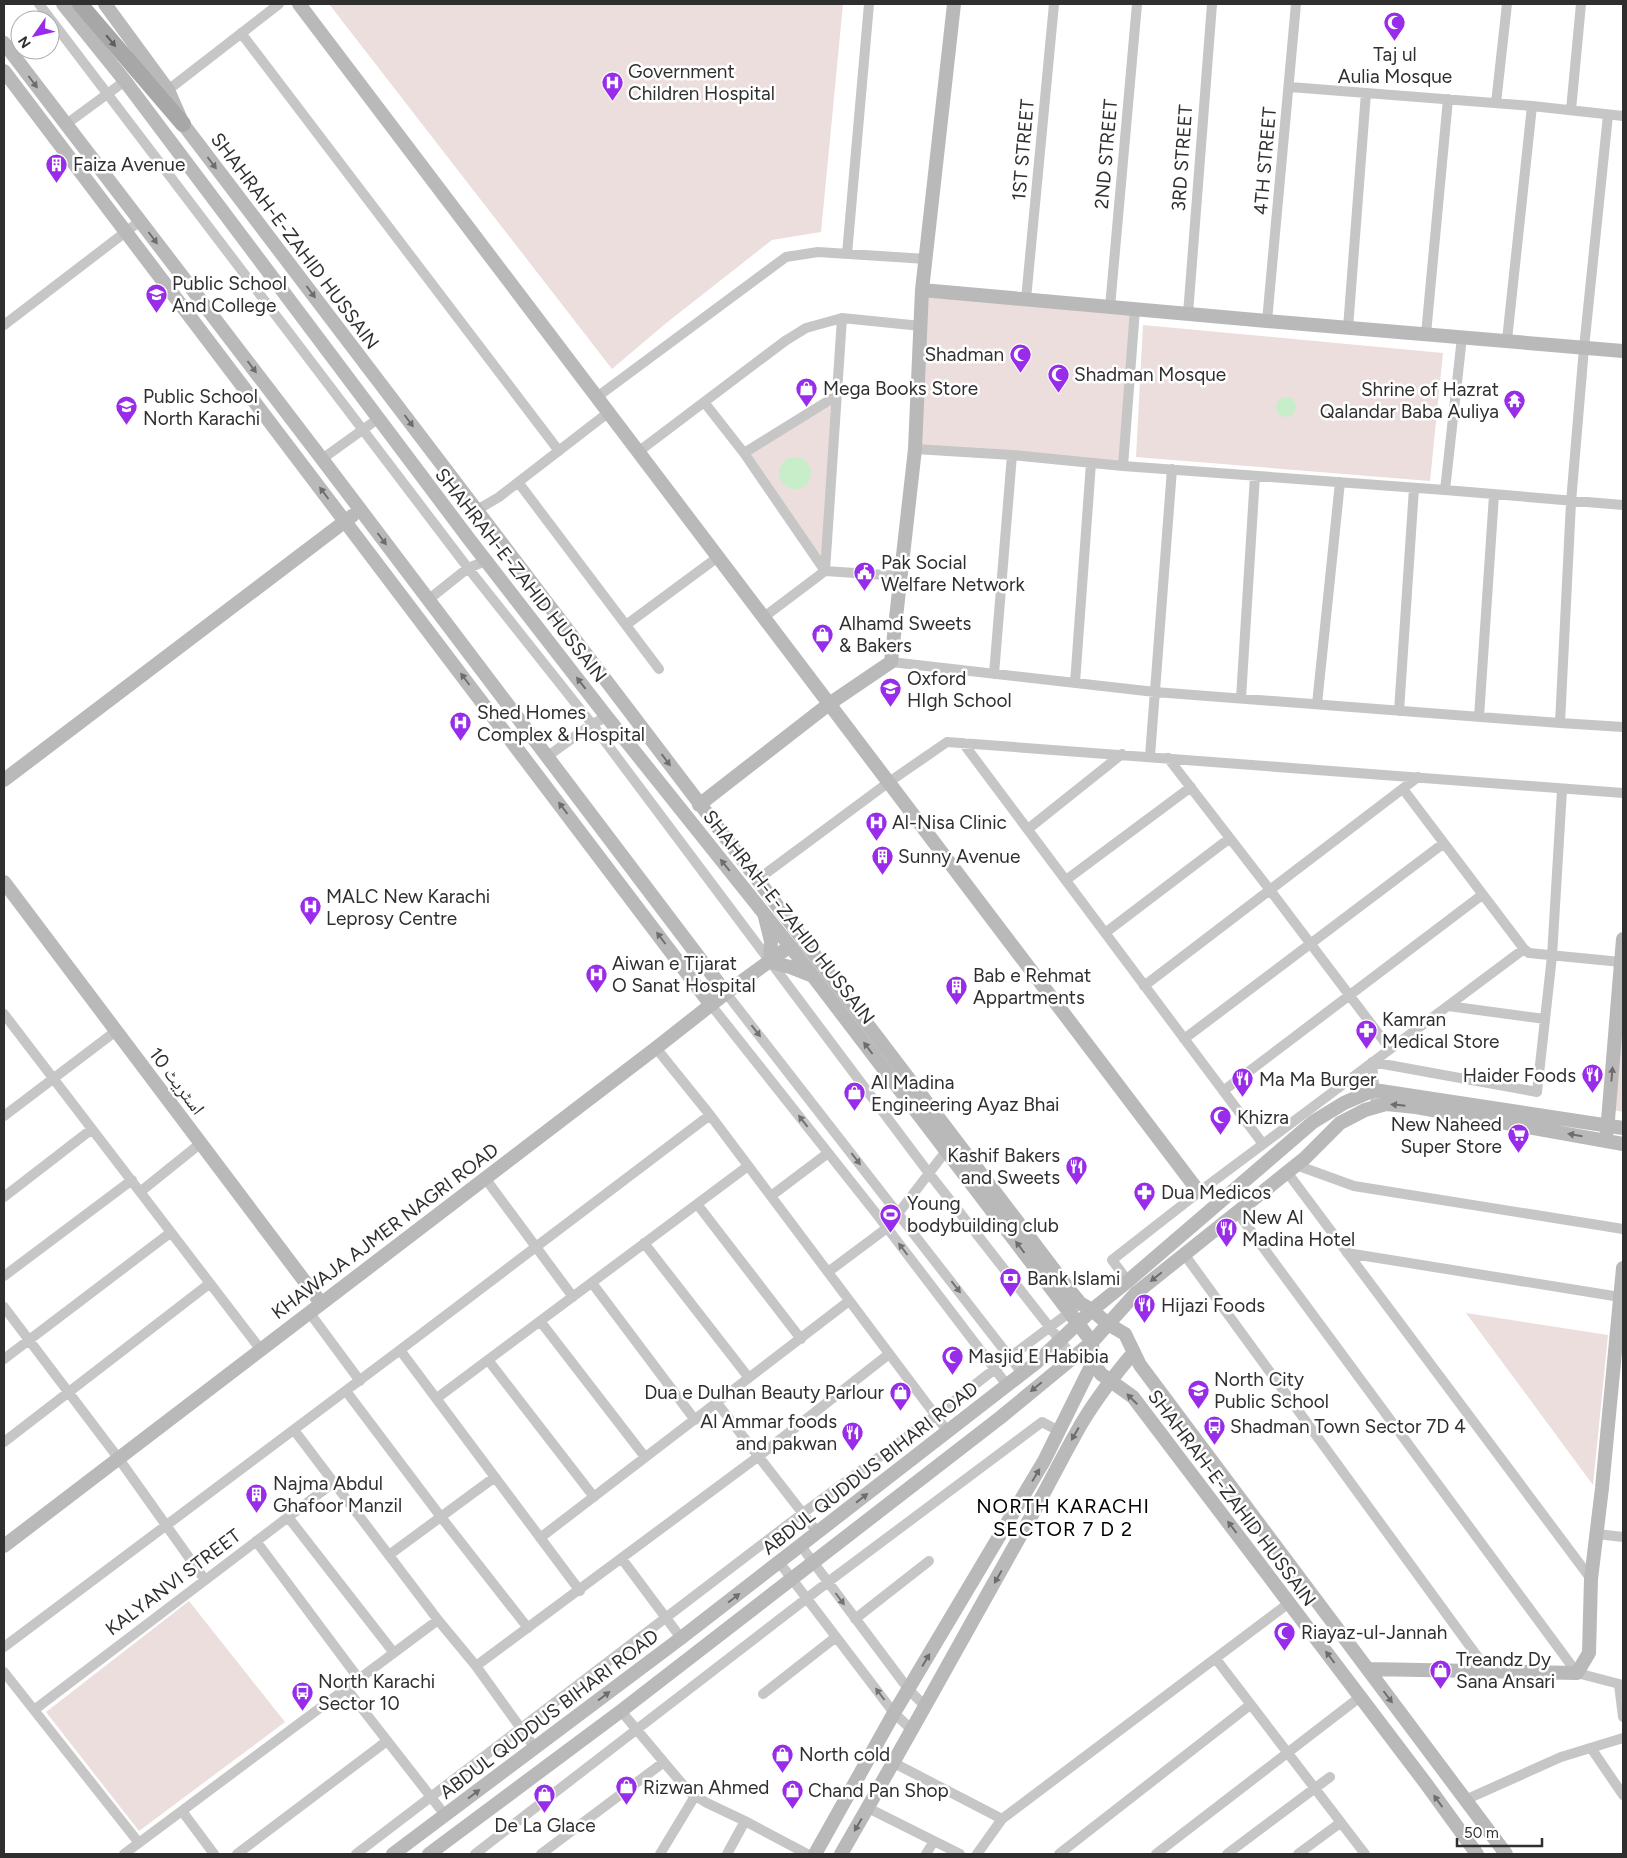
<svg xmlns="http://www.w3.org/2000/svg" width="1627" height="1858" viewBox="0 0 1627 1858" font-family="Figtree,'Noto Naskh Arabic',sans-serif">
<rect width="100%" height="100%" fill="#fff"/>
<path fill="#ecdedc" d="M329,4h514l-22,228 -49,8 -107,84 -53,45z
M922,290l213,19 -12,157 -208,-17z
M1143,325l300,28 -13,128 -294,-24z
M836,396l-11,175 -81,-118z
M1623,940v172l-14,-3z
M1466,1313l142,22 -15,150z
M189,1601l96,121 -146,109 -93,-119z"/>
<path fill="#c7edc9" d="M1276 407a10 10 0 1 1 20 0a10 10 0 1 1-20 0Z
M779 473a16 16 0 1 1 32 0a16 16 0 1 1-32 0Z"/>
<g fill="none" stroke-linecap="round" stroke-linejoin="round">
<path stroke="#c6c6c6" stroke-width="10" d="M39,4l429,564 124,156 336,448 145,185
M241,33l318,418
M1290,87l242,19 91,10
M168,90l111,-86
M1496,103l11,-99
M1571,110l10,-106
M65,125l60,-44
M847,254l22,-250
M1026,299l28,-295
M1110,307l27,-303
M1188,314l24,-310
M1267,321l29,-317
M4,325l136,-104
M1348,328l18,-235
M1426,334l22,-235
M1507,340l25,-234
M597,397l189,-140 32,-5 108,7
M704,402l40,51 81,118 75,5
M915,449l97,6 111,11 322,24 178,15
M638,452l147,-111 21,-13 36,-10 79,8
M744,453l92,-57
M322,459l57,-41
M1123,466l12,-157
M518,482l141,187
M1445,490l17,-153
M477,510l22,-13 110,-85
M428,600l40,-32 18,-7
M764,617l61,-46 17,-253
M626,625l92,-68
M891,662l264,30 405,31 63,4
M994,674l18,-219
M1075,683l16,-220
M1241,698l14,-222
M1317,704l23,-222
M1399,711l15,-223
M1479,717l15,-222
M1560,723l11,-221 13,-154 24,-233
M963,743l300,401
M548,756l44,-32 15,-7
M1150,756l22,-287
M1168,758l102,132 120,159
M1403,789l121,160
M1028,829l94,-75
M757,880l132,-98 58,-40 676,51
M1066,880l125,-93
M1105,933l125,-95
M1144,986l274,-209
M726,993l296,380
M711,1005l164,207 132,173
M1448,1006l97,13
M4,1014l257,336
M1184,1039l260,-196
M656,1048l54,67 238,317
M1223,1091l259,-196
M1376,1107l-4,-45 165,30 15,-136 10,-166
M4,1116l112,-85
M1296,1165l58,21 269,43
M1287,1172l304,407
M485,1178l88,119
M140,1192l61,-49
M771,1196l57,-43
M4,1197l88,-68
M697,1204l104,135
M1237,1212l340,461 46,12
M644,1243l105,135
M1347,1253l273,44
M1184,1254l304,417
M828,1272l59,-44 59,-77
M4,1276l128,-96
M1128,1281l-16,-21 87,-68 325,-243 5,4 92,9
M592,1283l103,137
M4,1307l115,152 86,121
M309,1312l51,69
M540,1321l105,136
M400,1350l180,241
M4,1359l166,-126
M488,1360l106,137
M346,1391l95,126 87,111
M437,1398l311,-232
M717,1403l101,130
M294,1430l144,190 38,46 59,82
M4,1442l205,-158
M288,1517l106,136
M1597,1534l26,3
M540,1538l309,-237
M256,1541l103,138
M801,1546l108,144 15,15
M389,1555l106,-78
M622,1559l59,79
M779,1562l115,151 18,17
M855,1619l74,-58
M4,1647l396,-297 310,-235
M1216,1659l149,195
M476,1666l283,-210 130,-102
M4,1672l135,171
M1619,1685l4,32
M346,1688l99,127
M763,1694l73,-57
M34,1710l299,-227
M621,1711l68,81 18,11 38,18 62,33
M1591,1748l32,47
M894,1763l108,56
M1465,1800l96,-43 62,-19
M868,1808l92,46
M182,1811l32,43
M124,1854l314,-234
M237,1854l150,-113
M356,1854l447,-341 132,-97 75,-59 60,-45 10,-9
M475,1854l353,-272 214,-160 17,9
M541,1854l123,-92
M660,1854l35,-58
M727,1854l18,-33
M926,1854l8,-13
M977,1854l25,-35 287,-216
M1059,1854l191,-149
M1156,1854l204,-157
M1227,1854l103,-77
M1298,1854l42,-31"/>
<path stroke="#b9b9b9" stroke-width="14" d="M63,4l62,77 344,458 138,178 183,229 302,396 1,20 8,12 32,23 294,388 50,69
M105,4l63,86 15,34c296,389 591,779 888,1168l9,11 12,7 16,14 17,10 15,31 366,489
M299,4l900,1188
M4,43l318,416 404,534
M4,71l707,934
M922,290l345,31 356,30
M4,780l348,-264
M699,805l130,-101 62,-42 24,-213 7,-159 32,-286
M4,882l317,421
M765,917l6,24 -1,21 20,5 23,9
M1607,1132l16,-193
M4,1546l652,-498 70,-55 64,-47
M1368,1669l209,4 12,-20 2,-74 11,-91 21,-220
M393,1854l288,-216 356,-276 55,-52 36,-29 185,-159 31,-19 30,-13 249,38
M429,1854l192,-143 380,-294 91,-75 44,-49 169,-135 35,-35 25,-13 21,-6 30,3 207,37
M815,1854l79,-141 150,-252 49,-99
M841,1854c62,-107 121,-215 182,-323 18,-31 34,-64 52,-96 16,-30 37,-57 59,-83"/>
<path stroke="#a7a7a7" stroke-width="16" d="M80,4l103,120"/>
</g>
<defs><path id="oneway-solid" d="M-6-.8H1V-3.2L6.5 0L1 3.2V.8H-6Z" transform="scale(1.25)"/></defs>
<use fill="#5f5f5f" href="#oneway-solid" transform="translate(111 41) rotate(50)"/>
<g fill="#6d6d6d">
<use href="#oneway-solid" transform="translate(33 82) rotate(53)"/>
<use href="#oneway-solid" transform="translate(212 163) rotate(53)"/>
<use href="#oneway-solid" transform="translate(153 238) rotate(53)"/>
<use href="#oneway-solid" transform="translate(311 292) rotate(53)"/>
<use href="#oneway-solid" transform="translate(252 367) rotate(53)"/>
<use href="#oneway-solid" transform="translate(409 421) rotate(53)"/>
<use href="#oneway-solid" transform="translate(324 493) rotate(-127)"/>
<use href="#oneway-solid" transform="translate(382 539) rotate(53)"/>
<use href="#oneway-solid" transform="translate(465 679) rotate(-127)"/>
<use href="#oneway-solid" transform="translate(581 683) rotate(-128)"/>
<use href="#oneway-solid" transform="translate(666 760) rotate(53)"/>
<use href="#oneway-solid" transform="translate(563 808) rotate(-127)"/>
<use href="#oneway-solid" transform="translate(725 865) rotate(-129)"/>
<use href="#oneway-solid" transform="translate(661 938) rotate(-127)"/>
<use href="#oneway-solid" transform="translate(868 1048) rotate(-127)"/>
<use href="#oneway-solid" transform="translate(1612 1074) rotate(-85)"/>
<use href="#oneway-solid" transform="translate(1398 1105) rotate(-174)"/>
<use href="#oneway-solid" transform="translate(1575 1135) rotate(-170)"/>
<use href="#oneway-solid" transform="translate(1020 1247) rotate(-127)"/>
<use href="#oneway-solid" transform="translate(1156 1277) rotate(141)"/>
<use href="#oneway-solid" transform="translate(1036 1387) rotate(140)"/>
<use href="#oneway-solid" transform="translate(1132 1399) rotate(-135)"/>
<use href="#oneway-solid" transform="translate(1075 1434) rotate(120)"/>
<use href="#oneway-solid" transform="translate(1036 1475) rotate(-59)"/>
<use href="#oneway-solid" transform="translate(862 1498) rotate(-38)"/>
<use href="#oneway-solid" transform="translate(1232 1527) rotate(-127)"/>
<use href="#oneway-solid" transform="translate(998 1577) rotate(120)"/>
<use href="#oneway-solid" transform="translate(734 1598) rotate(-37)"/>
<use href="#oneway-solid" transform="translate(1330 1657) rotate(-127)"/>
<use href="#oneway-solid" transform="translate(926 1660) rotate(-59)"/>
<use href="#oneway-solid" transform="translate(604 1696) rotate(-37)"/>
<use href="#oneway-solid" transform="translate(1388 1697) rotate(53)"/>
<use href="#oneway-solid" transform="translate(474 1794) rotate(-37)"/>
<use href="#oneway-solid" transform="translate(1438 1801) rotate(-126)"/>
<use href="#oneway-solid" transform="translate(858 1825) rotate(120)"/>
</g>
<g fill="#737373">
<use href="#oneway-solid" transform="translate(756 1031) rotate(52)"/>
<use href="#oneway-solid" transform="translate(803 1121) rotate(-128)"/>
<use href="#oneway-solid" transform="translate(856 1159) rotate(52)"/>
<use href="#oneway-solid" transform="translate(903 1249) rotate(-127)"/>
<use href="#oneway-solid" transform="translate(956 1287) rotate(52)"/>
<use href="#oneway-solid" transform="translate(840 1599) rotate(53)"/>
<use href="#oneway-solid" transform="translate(880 1694) rotate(-127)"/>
</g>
<defs>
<symbol id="mosque-pin" viewBox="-11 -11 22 30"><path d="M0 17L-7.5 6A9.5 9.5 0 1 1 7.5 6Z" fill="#992ceb" stroke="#fff"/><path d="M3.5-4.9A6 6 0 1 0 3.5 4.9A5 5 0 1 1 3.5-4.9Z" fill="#fff"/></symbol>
<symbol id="hospital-pin" viewBox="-11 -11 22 30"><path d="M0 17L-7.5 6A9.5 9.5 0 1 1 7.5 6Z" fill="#992ceb" stroke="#fff"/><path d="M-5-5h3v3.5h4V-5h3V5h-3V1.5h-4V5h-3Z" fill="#fff"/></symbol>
<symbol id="building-pin" viewBox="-11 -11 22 30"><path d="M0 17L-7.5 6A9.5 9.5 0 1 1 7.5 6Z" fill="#992ceb" stroke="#fff"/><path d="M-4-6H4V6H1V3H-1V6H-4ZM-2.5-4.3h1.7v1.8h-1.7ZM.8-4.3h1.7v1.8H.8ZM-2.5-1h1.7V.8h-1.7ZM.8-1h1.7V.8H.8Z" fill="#fff"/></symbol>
<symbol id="school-pin" viewBox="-11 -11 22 30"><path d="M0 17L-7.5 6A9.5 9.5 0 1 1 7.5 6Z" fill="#992ceb" stroke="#fff"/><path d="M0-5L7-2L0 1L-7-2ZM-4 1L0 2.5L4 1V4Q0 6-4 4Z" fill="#fff"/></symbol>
<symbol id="shop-pin" viewBox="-11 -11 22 30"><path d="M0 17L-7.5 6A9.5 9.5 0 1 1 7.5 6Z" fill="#992ceb" stroke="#fff"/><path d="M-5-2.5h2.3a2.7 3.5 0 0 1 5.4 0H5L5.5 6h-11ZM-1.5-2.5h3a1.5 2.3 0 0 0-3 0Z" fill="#fff"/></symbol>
<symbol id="temple-pin" viewBox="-11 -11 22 30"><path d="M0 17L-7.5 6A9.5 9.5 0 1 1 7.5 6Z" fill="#992ceb" stroke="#fff"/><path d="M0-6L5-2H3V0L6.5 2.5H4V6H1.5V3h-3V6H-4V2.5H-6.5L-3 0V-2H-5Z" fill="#fff"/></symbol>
<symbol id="civic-pin" viewBox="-11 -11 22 30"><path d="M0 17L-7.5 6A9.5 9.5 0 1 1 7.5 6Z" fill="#992ceb" stroke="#fff"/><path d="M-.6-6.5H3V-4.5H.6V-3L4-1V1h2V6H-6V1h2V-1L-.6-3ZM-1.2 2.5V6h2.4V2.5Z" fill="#fff"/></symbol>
<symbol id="pharmacy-pin" viewBox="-11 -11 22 30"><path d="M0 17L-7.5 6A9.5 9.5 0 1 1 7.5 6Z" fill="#992ceb" stroke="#fff"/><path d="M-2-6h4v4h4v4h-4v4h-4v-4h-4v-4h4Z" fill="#fff"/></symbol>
<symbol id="restaurant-pin" viewBox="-11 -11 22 30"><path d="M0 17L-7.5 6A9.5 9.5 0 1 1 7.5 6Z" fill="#992ceb" stroke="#fff"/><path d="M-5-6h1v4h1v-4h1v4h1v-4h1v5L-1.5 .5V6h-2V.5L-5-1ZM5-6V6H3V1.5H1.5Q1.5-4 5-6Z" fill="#fff"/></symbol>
<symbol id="supermarket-pin" viewBox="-11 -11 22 30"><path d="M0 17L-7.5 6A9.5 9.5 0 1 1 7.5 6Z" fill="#992ceb" stroke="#fff"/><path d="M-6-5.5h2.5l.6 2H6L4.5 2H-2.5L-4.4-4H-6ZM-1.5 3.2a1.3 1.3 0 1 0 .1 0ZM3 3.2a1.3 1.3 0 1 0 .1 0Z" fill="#fff"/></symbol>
<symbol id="stadium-pin" viewBox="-11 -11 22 30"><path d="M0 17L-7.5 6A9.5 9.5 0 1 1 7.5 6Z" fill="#992ceb" stroke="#fff"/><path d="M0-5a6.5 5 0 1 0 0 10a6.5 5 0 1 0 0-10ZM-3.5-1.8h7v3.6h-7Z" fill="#fff"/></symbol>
<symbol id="bank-pin" viewBox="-11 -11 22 30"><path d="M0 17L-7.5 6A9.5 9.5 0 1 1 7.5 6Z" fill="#992ceb" stroke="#fff"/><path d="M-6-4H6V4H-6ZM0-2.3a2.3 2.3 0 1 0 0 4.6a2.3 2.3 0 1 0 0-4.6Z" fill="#fff"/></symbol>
<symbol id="bus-pin" viewBox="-11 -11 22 30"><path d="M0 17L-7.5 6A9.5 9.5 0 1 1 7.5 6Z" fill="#992ceb" stroke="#fff"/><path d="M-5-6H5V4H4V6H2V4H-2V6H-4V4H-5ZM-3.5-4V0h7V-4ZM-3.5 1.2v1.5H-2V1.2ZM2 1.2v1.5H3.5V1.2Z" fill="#fff"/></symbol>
</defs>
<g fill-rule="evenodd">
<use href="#mosque-pin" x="1382" y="10" width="25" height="34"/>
<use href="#hospital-pin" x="600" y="70" width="25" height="34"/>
<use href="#building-pin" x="44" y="152" width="25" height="34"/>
<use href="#school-pin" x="144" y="282" width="25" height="34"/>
<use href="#mosque-pin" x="1008" y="342" width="25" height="34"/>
<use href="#mosque-pin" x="1046" y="362" width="25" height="34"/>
<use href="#shop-pin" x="794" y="376" width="25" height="34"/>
<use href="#temple-pin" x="1502" y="388" width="25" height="34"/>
<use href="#school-pin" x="114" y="394" width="25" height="34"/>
<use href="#civic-pin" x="852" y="560" width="25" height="34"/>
<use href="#shop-pin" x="810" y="622" width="25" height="34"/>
<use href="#school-pin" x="878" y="676" width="25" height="34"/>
<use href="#hospital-pin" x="448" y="710" width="25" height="34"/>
<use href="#hospital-pin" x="864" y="810" width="25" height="34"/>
<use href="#building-pin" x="870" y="844" width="25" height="34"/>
<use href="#hospital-pin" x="298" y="894" width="25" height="34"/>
<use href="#hospital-pin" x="584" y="962" width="25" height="34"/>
<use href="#building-pin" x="944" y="974" width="25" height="34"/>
<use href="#pharmacy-pin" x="1354" y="1018" width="25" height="34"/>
<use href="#restaurant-pin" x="1580" y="1062" width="25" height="34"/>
<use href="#restaurant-pin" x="1230" y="1066" width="25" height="34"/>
<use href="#shop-pin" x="842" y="1080" width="25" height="34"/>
<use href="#mosque-pin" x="1208" y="1104" width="25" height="34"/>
<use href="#supermarket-pin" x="1506" y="1122" width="25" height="34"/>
<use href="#restaurant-pin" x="1064" y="1154" width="25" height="34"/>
<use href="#pharmacy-pin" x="1132" y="1180" width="25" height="34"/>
<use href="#stadium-pin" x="878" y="1202" width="25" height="34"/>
<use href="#restaurant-pin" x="1214" y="1216" width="25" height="34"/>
<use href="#bank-pin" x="998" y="1266" width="25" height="34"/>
<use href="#restaurant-pin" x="1132" y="1292" width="25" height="34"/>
<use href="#mosque-pin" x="940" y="1344" width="25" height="34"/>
<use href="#school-pin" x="1186" y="1378" width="25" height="34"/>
<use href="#shop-pin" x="888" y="1380" width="25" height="34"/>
<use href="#bus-pin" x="1202" y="1414" width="25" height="34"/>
<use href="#restaurant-pin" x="840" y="1420" width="25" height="34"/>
<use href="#building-pin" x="244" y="1482" width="25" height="34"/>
<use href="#mosque-pin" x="1272" y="1620" width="25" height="34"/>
<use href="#shop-pin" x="1428" y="1658" width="25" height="34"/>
<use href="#bus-pin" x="290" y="1680" width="25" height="34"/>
<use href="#shop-pin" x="770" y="1742" width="25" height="34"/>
<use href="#shop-pin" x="614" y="1774" width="25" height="34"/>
<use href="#shop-pin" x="780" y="1778" width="25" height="34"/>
<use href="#shop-pin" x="532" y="1782" width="25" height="34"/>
</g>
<g text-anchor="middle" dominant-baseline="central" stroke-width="5" stroke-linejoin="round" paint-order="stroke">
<g font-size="19" fill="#2f2f2f" stroke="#fff" text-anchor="start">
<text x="1395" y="54" text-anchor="middle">Taj ul<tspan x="1395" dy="22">Aulia Mosque</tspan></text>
<text x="628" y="71">Government<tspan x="628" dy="22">Children Hospital</tspan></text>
<text x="73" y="164">Faiza Avenue</text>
<text x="172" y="283">Public School<tspan x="172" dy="22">And College</tspan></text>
<text x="1004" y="354" text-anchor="end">Shadman</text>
<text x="1074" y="374">Shadman Mosque</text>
<text x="823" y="388">Mega Books Store</text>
<text x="1499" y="389" text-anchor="end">Shrine of Hazrat<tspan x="1499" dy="22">Qalandar Baba Auliya</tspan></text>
<text x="143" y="396">Public School<tspan x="143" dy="22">North Karachi</tspan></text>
<text x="881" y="562">Pak Social<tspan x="881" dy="22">Welfare Network</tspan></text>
<text x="839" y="623">Alhamd Sweets<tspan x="839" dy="22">&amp; Bakers</tspan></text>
<text x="907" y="678">Oxford<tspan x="907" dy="22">HIgh School</tspan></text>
<text x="477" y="712">Shed Homes<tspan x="477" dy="22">Complex &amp; Hospital</tspan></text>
<text x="892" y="822">Al-Nisa Clinic</text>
<text x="898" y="856">Sunny Avenue</text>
<text x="326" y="896">MALC New Karachi<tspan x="326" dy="22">Leprosy Centre</tspan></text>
<text x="612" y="963">Aiwan e Tijarat<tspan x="612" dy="22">O Sanat Hospital</tspan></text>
<text x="973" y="975">Bab e Rehmat<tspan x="973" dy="22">Appartments</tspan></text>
<text x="1382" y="1019">Kamran<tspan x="1382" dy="22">Medical Store</tspan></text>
<text x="1576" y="1075" text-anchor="end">Haider Foods</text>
<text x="1259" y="1079">Ma Ma Burger</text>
<text x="871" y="1082">Al Madina<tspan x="871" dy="22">Engineering Ayaz Bhai</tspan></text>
<text x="1237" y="1117">Khizra</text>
<text x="1502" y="1124" text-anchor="end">New Naheed<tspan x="1502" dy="22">Super Store</tspan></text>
<text x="1060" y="1155" text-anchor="end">Kashif Bakers<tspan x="1060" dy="22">and Sweets</tspan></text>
<text x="1161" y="1192">Dua Medicos</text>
<text x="907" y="1203">Young<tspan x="907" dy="22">bodybuilding club</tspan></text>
<text x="1242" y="1217">New Al<tspan x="1242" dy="22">Madina Hotel</tspan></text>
<text x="1027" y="1278">Bank lslami</text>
<text x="1161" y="1305">Hijazi Foods</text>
<text x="968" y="1356">Masjid E Habibia</text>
<text x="1214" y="1379">North City<tspan x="1214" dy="22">Public School</tspan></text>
<text x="884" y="1392" text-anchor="end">Dua e Dulhan Beauty Parlour</text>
<text x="837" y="1421" text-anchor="end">Al Ammar foods<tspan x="837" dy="22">and pakwan</tspan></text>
<text x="1230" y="1426">Shadman Town Sector 7D 4</text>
<text x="273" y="1483">Najma Abdul<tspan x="273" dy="22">Ghafoor Manzil</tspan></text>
<text x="1301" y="1632">Riayaz-ul-Jannah</text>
<text x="1456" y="1659">Treandz Dy<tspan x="1456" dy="22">Sana Ansari</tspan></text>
<text x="318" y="1681">North Karachi<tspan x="318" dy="22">Sector 10</tspan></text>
<text x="799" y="1754">North cold</text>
<text x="643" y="1787">Rizwan Ahmed</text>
<text x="808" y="1790">Chand Pan Shop</text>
<text x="545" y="1825" text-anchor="middle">De La Glace</text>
</g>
<g font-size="19" fill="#2f2f2f" stroke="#fff">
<text transform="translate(1023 150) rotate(-85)">1ST STREET</text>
<text transform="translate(1106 154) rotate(-85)">2ND STREET</text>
<text transform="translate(1182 158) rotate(-86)">3RD STREET</text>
<text transform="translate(1265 161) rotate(-85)">4TH STREET</text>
<text transform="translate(295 241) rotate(53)">SHAHRAH-E-ZAHID HUSSAIN</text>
<text transform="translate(521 575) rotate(52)">SHAHRAH-E-ZAHID HUSSAIN</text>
<text transform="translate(789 917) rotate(52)">SHAHRAH-E-ZAHID HUSSAIN</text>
<text transform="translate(177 1081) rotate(53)">اسٹریٹ 10</text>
<text transform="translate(385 1231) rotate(-37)">KHAWAJA AJMER NAGRI ROAD</text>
<text transform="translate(870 1468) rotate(-38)">ABDUL QUDDUS BIHARI ROAD</text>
<text transform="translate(1232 1498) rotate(53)">SHAHRAH-E-ZAHID HUSSAIN</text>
<text transform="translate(173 1582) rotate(-37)">KALYANVI STREET</text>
<text transform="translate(549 1714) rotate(-37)">ABDUL QUDDUS BIHARI ROAD</text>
</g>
<g font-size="20" letter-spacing="1" fill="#000" stroke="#fff">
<text x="1063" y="1506">NORTH KARACHI<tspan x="1063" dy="23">SECTOR 7 D 2</tspan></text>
</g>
</g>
<rect width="1627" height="1858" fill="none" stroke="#2f2f2f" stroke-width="10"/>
<g transform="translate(35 35) rotate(236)"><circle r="24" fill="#ffffff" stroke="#acacac"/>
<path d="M0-4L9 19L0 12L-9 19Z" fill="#992ceb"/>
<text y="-8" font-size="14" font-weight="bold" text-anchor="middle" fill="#2f2f2f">N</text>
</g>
<path d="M1457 1838v8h85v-8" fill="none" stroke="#2f2f2f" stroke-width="2.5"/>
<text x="1464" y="1838" font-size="15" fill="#2f2f2f" stroke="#ffffff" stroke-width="4" paint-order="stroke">50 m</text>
</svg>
